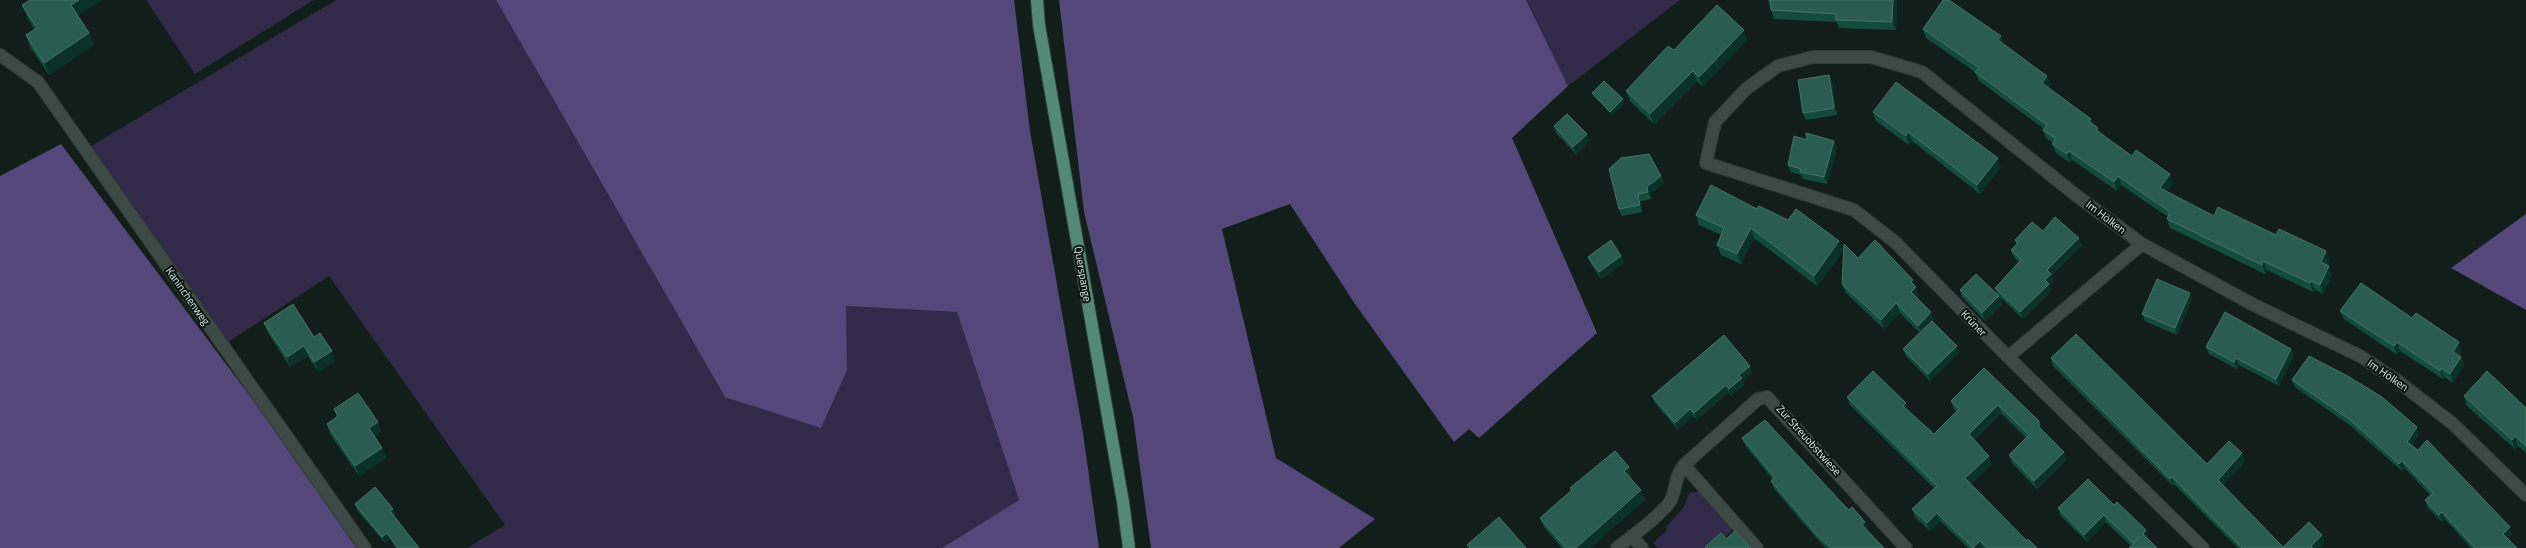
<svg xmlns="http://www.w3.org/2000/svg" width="2526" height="548" viewBox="0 0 2526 548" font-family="'Titillium Web',sans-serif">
<rect width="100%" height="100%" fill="#121e19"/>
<path fill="#312a49" d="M146,0h168l-119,74z
M336,0h160l229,397 122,-27 -2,-64 112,6 62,188 -77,48h-475l38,-23 -176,-249 -101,66 -137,-196z
M1526,0h154l-112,86z
M1701,491l30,35v6l-18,16h-55l-5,-5 14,-13 -1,-3 18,-20 5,-14z"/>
<path fill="#534879" d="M496,0h518l16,131 53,302 16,115h-157l77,-48 -62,-188 -111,-6 1,64 -26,58 -96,-31z
M1059,0h467l42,86 -56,52 85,195 -118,105 -10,-9 -15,13 -99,-138 -65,-100 -68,25 54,229 99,61 -36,29h-188l-18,-131 -49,-205z
M61,144l213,284 83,120h-357v-372z
M2526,214v96l-75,-42z"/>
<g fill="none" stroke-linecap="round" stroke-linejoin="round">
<defs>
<path id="minor" d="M0,55l38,27 327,466
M2008,357l134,-113
M1684,465l73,83
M1632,536l10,12
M1617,548c13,-10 47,-35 54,-48 6,-13 3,-22 13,-35l74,-66 9,-2 139,151
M2203,548l-195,-191 -113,-115 -41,-32 -148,-47 9,-41 31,-33 32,-23 35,-9h58l51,15 155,124 65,48 112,61 106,51 35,23 57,44 74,72"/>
<path id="major" d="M1037,0l2,25 84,477 6,46"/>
</defs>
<use href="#minor" stroke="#323a36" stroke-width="14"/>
<use href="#major" stroke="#323a36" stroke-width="14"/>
<use href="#minor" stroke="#3c4944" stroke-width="12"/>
<use href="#major" stroke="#538a77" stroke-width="12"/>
</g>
<path fill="#134c3d" d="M1768,0h129l-1,30 -57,-2 -2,-6 -63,-3z
M22,5l56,11 11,17 5,12 -45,30 -19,-28 -4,-12 8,-6 -7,-12z
M1923,29l81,15 47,41 -3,3 50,40 2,5 32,23 41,27 -6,9 47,24 115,44 -2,5 5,10 -9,19 -8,-4 -2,2 -46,-22 -2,4 -95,-46 -3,-9 1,-2 -47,-32 -4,6 -45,-31 -2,3 -14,-10 -4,-9 1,-1 -7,-5 -3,-8 1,-1 -65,-48 -4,-9 -49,-34z
M1747,40l-44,47 -6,-6 -43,43 -24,-23 -4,-10 48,-41z
M1829,75l3,7 5,33 -31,5 -3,-7z
M1592,93l32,10 -12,12 -18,-19z
M1873,112l128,54 -21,28 -68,-53 -3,4 -33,-24z
M1554,126l35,15 -13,13 -20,-21z
M1807,140l27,1 3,7 -10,36 -24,-5 -1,-4 -11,-3 -3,-7z
M1661,176l3,7 -14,11 1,5 -10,2 1,11 -20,4 -3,-7z
M1757,209l31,11 51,21 4,10 -26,35 -63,-48 -13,26 -20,-9 -4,-10 4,-10 -22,-10 -3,-10z
M2043,231l39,14 -30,30 2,6 -5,4 2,6 -28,28 -23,-22 2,7 -17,17 -23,-24 -2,-7 37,4 -2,-6 23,-26 -4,-5 -3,-7 6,-5 -2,-5z
M1621,256l3,7 -23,16 -10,-15 -3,-7z
M1858,258l57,29 4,10 -1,1 16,23 -1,1 24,24 2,7 -29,28 -24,-25 -3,-7 17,-16 -20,-20 -16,16 -38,-36 -4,-9z
M2190,293l2,7 -15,35 -32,-14 -3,-7z
M2340,311l72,7 50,33 -3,5 2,1 3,8 -11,18 -9,-6 -1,2 -43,-28 -3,4 -53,-36z
M264,323l50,14 21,24 -17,11 -10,-16 -18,11 -22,-34z
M2206,347l85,2 3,7 -15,30 -40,-21 -2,4 -28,-15z
M2051,358l156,106 38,-3 -22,24 60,62 42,-5 -6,6h-81l-64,-64 -1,2 -120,-120z
M1750,366l2,7 -9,8 1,4 -13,11 -2,-4 -32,28 -4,-4 -15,14 -23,-27 -3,-7z
M1984,368l58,61v1l24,30 -29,29 -25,-26 -3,-8 17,-17 -25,-25 -27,27 18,24 -21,20 56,57 10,7h-69l-28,-27 -10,10 -15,-14 -3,-8 22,-21 -84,-83 -3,-8 87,37 22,-22 -2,-3 -3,-8z
M2292,380l127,54 -7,11 98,82 2,7 -4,5 9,9h-46l-26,-29 -3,3 -15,-15 -2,-7 5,-5 -25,-27 -3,3 -51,-45 -56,-39z
M2464,396l62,12v45l-8,-7 -3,3 -48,-43z
M334,409l47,23 -7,5 8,11 4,10 -27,18 -29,-42 -3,-10 10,-7z
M1742,438l100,65 26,26 -1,1 17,18h-58l-7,-7 -45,-52 -3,-8 2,-1 -28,-35z
M1629,467l3,10 -2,1 11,12 4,10 -55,48h-28l-18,-21 -4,-9 31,-27 -1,-3z
M355,504l38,5 2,6 -1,1 25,32h-23l-6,-9 -5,4 -28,-33z
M2114,505l32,25 2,7 -17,9 -25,-24 -19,20 -27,-27 -2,-7z"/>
<path fill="#0a3227" d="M79,0h23l-26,17 -5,-12z
M1893,0h4l-1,30 -4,-8z
M1744,30l3,10 -44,47 -4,-10z
M89,33l5,12 -45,30 -5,-12z
M2001,36l3,9 -6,-5z
M1693,71l4,10 -43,43 -4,-10z
M1829,75l3,7 5,33 -3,-7z
M2047,76l4,9 -6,7 -3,-9z
M1623,99l1,4 -12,12 -2,-3z
M2091,119l4,9 -6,-7z
M2098,128l3,9 -5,-7z
M1908,132l4,9 -3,4 -3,-9z
M1587,134l2,7 -13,13 -3,-7z
M1834,141l3,7 -10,36 -3,-7z
M2069,151l3,9 -2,3 -3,-9z
M1998,158l3,8 -21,28 -3,-9z
M2170,174l3,9 -9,14 -4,-9z
M1661,176l3,7 -14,11 1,5 -3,-7 -1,-5z
M2118,176l3,9 -4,6 -3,-9z
M1638,194l3,7 1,11 -2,-7z
M1751,228l3,10 -13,26 -4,-10z
M2079,238l3,7 -30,30 2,6 -5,4 2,6 -28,28 -3,-7 25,-32 2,-10z
M1839,241l4,10 -26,35 -3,-10z
M2326,251l3,9 -5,11 -3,-9z
M1621,256l3,7 -23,16 -2,-7z
M2263,261l4,9 -2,4 -3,-9z
M2329,266l3,9 -9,19 -3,-9z
M1913,280l6,17 -4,4 -4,-9v-10z
M2311,281l4,9 -2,2 -3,-9z
M2190,293l2,7 -15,35 -2,-7z
M1999,296l3,8 -17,17 -3,-8z
M1896,303l4,10 -16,16 -3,-9z
M1931,312l3,9 -12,14 -4,-9z
M2397,342l3,9 -3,4 -3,-9z
M2459,342l3,9 -6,9 -3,-8z
M304,346l4,10 -18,11 -3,-10z
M1957,346l2,7 -29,28 -2,-7z
M2291,349l3,7 -15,30 -3,-7z
M332,351l3,10 -17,11 -4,-10z
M2461,357l3,8 -11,18 -3,-9z
M2236,358l3,7 -2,4 -3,-7z
M1750,366l2,7 -9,8 1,4 -13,11 -2,-7 10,-14z
M2441,368l3,9 -1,2 -3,-8z
M1726,385l3,7 -32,28 -3,-7z
M1906,403l3,8 -6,-5z
M1998,405l3,8 -29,29 -3,-8z
M1690,409l3,7 -15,14 -3,-7z
M2039,421l3,8v6l-3,-8z
M378,422l3,10 -9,6 -3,-10z
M2417,427l2,7 -9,15 -3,-7z
M2515,436l3,10 -3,3 -3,-9z
M382,448l4,10 -27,18 -4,-10z
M2064,452l2,8 -29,29 -3,-8z
M2242,453l3,8 -24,26 -3,-7z
M1989,456l3,8 -24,22 -3,-8z
M2402,461l3,7 -3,3 -3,-7z
M1629,467l3,10 -4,3 -4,-9z
M2172,477l2,7 -1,2 -3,-7z
M1641,490l4,10 -55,48h-14z
M393,509l2,6 -3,3 -2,-7z
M2442,512l3,7 -3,3 -3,-7z
M1937,513l3,8 -10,10 -3,-8z
M2104,515l2,7 -19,20 -3,-7z
M1865,522l3,7 -3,3 -3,-7z
M2510,527l2,7 -6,7 -3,-7z
M2146,530l2,7 -3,4 -2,-7z
M387,533l3,6 -5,4 -3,-6z
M2322,535l3,7 -6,6h-7l-1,-2z
M1980,541l3,7h-10z"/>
<path fill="#2a5d4f" stroke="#467367" d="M30,0h49l-8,5 18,28 -45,30 -18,-28 11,-7 -15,-23z
M1770,0h123l-1,22 -56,-2v-6l-65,-4z
M1943,0h6l52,36 -3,4 49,36 -5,7 49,36 -2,2 9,7 -2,2 36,26 4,-6 34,24 -10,14 54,28 4,-9 58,28 3,-6 47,22 -5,11 8,4 -9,19 -9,-4 -1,2 -47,-22 -1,4 -95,-46 3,-7 -52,-36 -4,6 -45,-31 -2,3 -15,-10 4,-5 -13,-9 4,-5 -72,-53 4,-4 -56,-39z
M1717,5l27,25 -45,47 -6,-6 -43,43 -24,-23 42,-45 6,4z
M1829,75l5,33 -31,5 -5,-33z
M1604,81l19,18 -13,13 -18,-19z
M1896,82l102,76 -21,27 -69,-53 -2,4 -33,-24z
M1567,114l20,20 -14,13 -19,-21z
M1806,133l28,8 -10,36 -24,-5 1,-3 -13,-4 6,-29 13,4z
M1649,154l12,22 -14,11 1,5 -10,2 2,11 -21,4 -10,-40 12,-11z
M1711,185l46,24 2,-3 29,14 8,-11 43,32 -25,35 -63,-48 -14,26 -20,-9 7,-17 -28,-13z
M2055,217l24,21 -32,32 4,4 -6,6 4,4 -29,28 -25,-24 26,-28 -10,-10 7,-7 -3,-3 17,-18 11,9z
M1611,240l10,16 -22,16 -11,-15z
M1875,240l38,40 -2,2 5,5 -5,5 20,20 -13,14 -22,-23 -15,17 -39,-36 2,-40 14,14z
M1976,274l23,22 -17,17 -22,-23z
M2157,279l33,14 -15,35 -33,-14z
M2361,283l51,35 4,-5 43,29 -6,10 8,5 -11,17 -9,-6 -1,3 -43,-29 -3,4 -54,-35z
M293,304l21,33 6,-4 12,18 -18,11 -10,-16 -17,11 -23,-34z
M2225,312l66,37 -15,30 -40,-21 -2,4 -28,-15z
M1932,321l25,25 -29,28 -25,-25z
M2076,334l131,130 22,-23 13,12 -24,27 65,67 26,-25 13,13 -11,11 2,2h-71l-70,-71 -2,2 -119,-121z
M1724,335l26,31 -11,9 3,3 -13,11 -3,-4 -32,28 -4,-4 -15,14 -23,-27z
M2309,356l37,19 36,22 35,30 -10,15 11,8 9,-10 83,87 -7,7 14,14h-42l-33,-36 -3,3 -14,-15 8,-7 -31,-32 -3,3 -50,-45 -57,-39z
M1984,368l55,53v6l25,25 -30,29 -25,-26 20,-20 -31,-30 -29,29 20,22 -24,22 62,63 1,-2 9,9h-49l-8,-7 -7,7 -36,-35 -10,10 -15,-14 25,-23 -90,-89 26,-26 33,32 -3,3 31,28 25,-25 -8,-8z
M2487,371l39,37v38l-11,-10 -3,4 -48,-44z
M358,393l20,29 -9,6 13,20 -27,18 -28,-42 11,-8 -4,-7z
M1765,420l77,83 7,7 3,-3 13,15 -3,3 22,23h-53l-15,-14 -45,-53 4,-3 -33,-40z
M1615,451l14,16 -5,4 17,19 -65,58h-10l-26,-30 32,-28 -2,-2z
M2088,479l26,26 3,-3 29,28 -3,4 14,14h-28l11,-12 -7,7 -29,-28 -20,20 -26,-27z
M375,487l18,22 -3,2 29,37h-21l-11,-15 -5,4 -27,-33z
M1499,517l27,31h-56l-3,-3z
M1735,531l16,17h-45l-1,-1 16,-14 5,6z"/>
<g text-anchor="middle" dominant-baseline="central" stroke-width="4" stroke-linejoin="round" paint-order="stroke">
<g font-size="11" fill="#e1e9e6" stroke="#091510">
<text transform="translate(2106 217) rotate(37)">Im Hölken</text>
<text transform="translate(1083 274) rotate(80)">Querspange</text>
<text transform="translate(188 296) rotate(55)">Kaninchenweg</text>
<text transform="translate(1974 323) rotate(46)">Krüner</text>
<text transform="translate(2388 375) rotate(35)">Im Hölken</text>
<text transform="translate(1809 440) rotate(48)">Zur Streuobstwiese</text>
</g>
</g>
</svg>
